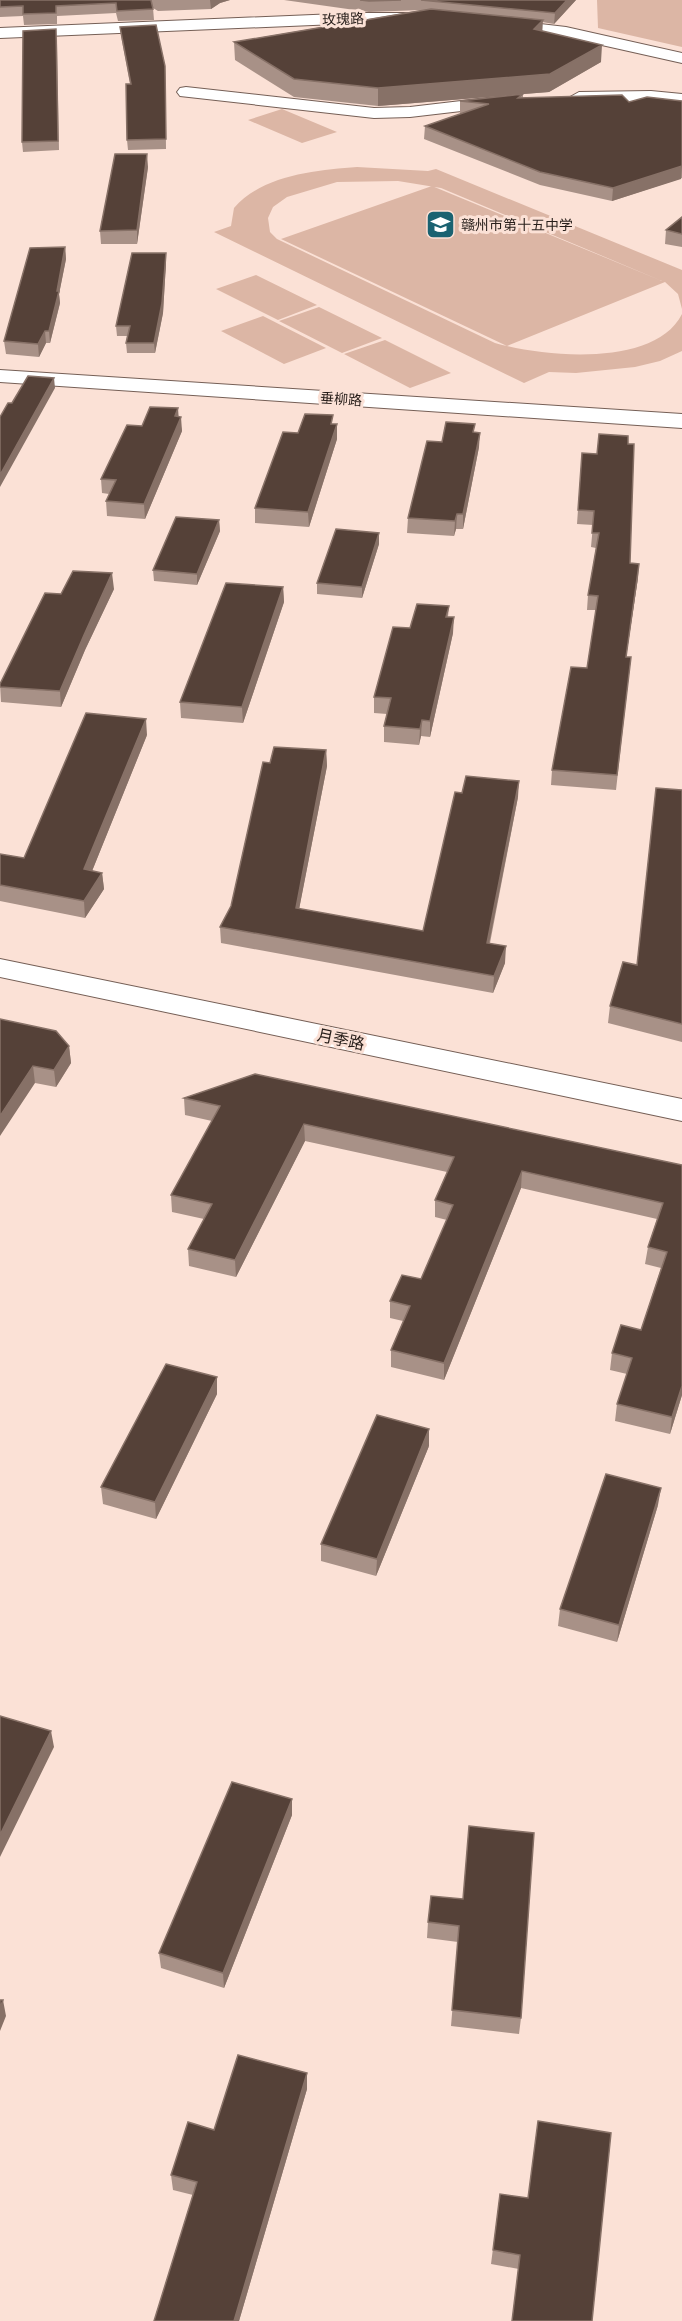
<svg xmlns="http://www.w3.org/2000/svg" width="682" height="2321" viewBox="0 0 682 2321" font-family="'IBM Plex Sans','Noto Sans SC',sans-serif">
<rect width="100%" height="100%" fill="#fbe1d6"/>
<path fill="#dcb6a5" d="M597,0h85v47l-84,-19z
M282,109l55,23 -35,11 -54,-23z
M357,167l71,4 8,-2 246,101v39l-4,-15 -13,-12 -158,64 -226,-107 151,-53 230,95 -221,-93 -43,-7 -61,1 -50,15 -14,10 -5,11 2,14 7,7 218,104c48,14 160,25 187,-29v37l-22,10 -25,6 -59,6 -27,-1 -25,11 -310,-151 17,-6 3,-18c28,-33 83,-38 123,-41z
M256,275l61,30 -39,15 -62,-31z
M319,307l63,31 -40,15 -63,-32z
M263,316l63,32 -42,16 -63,-33z
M385,340l66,33 -41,15 -66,-34z"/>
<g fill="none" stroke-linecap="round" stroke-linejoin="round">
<defs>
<path id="minor" d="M360,13h63l8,5 -8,5h-63l-360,15v-10z
M498,19l68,8 116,26v10l-116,-26 -74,-10 -2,-3 2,-3z
M186,87l188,21 36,-1 94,-11 9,5 -9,5 -94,11 -36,1 -194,-22 -3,-4 3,-4z
M651,91l31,3v10l-31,-3 -72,1 -9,-5 9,-5z
M0,370l682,44v14l-682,-46z
M0,959l682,140v22l-682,-144z"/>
</defs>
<use href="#minor" stroke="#755f56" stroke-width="2"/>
<use href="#minor" fill="#fff" fill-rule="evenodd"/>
</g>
<path fill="#a89187" d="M0,0h230l-10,3 -9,6 -53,2 -5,-3 1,12 -36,1 -2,-8 -59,3v8l-33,1 -1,-9 -23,1z
M284,0h292l-22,24 -12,-2v9l59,31 -52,30 -171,14 -84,-9 -59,-37 -1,-18 187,-32 -52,2z
M120,27l45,39 1,83 -38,1 -1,-10 3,-56 -9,-48z
M57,38l2,112 -36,2 -1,-10z
M523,94v4l106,4 53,-1v77l-70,23 -72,-16 -116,-46 1,-13 35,-12v-13z
M148,167l-11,77h-36l-1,-13z
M682,217v30l-17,-3 1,-14z
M65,247l1,12 -7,35 1,9 -10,40h-4l-7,14 -33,-3 -2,-13z
M166,263l-3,50 -8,40h-28l-1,-10 1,-7h-10l-1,-10z
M179,417l3,14 -37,88 -38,-3 -1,-15 3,-7 -7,-1 -1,-14 41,-53z
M333,424l4,15 -28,88 -54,-4v-15l43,-75z
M475,432l4,15 -16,82h-7l-2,7 -47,-3 1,-15 34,-76z
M628,444l2,119 8,15 -12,79h5l-15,133 -65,-5 1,-15 35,-102 9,-58h-9l1,-15 8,-47 -5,-1 2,-22 -16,-1 5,-71 15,1z
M219,520l1,11 -23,54 -43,-4 -1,-11z
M379,533v11l-17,54 -45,-4v-11z
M283,587l1,15 -41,121 -62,-5 -1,-16z
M114,589l-29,61 -24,57 -60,-5 -1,-18 61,-90z
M449,606l-1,11 5,16 -23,104 -9,-1 -2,9 -35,-3v-16l3,-12 -13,-1v-16l36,-69z
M147,735l-55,136 10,2 2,16 -19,29 -85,-17v-47l24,4z
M326,750l1,16 -28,143 124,22 95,-134 -28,146 15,20 -12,30 -272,-50 -1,-16 11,-21 39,-143z
M682,790v252l-74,-19 2,-17 27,-41z
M0,1019l69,27 2,17 -15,24 -21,-4z
M184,1098l498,67v230l-12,39 -55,-13 2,-17 10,-30 -17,-4 2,-17 29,-23 20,-62 -16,-4 3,-17 9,-28 -136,-31 -77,192 -53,-13v-17l12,-29 -13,-3v-17l31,-22 26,-59 -12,-3v-17l12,-28 -142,-31 -69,136 -47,-11 -1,-17 16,-30 -32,-7 -1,-17 41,-74 -27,-6z
M217,1377v17l-61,125 -53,-15 -2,-17z
M429,1446l-53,130 -55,-15v-17z
M658,1505l-41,137 -59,-16 2,-17z
M292,1799v16l-68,173 -63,-20 -2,-15z
M463,1899l58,119 -2,16 -68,-8 7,-84 -31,-4 1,-16z
M307,2073v16l-68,232h-85l39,-126 -20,-5 -2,-15 43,-45z
M500,2194l92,127 -73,-52 -28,-5z"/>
<path fill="#877167" d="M210,0h20l-10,3 -9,6z
M567,0h9l-22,24 1,-11z
M543,20l-1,17 -8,-8z
M602,45l-1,17 -52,30 -171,14v-18z
M147,154l1,13 -11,77v-14z
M682,166l-1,13 -69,22 1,-13z
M65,247l1,12 -7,35 1,9 -10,40 -1,-12z
M166,253v10l-3,50 -8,40 -1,-10z
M45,331l1,12 -7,14 -1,-13z
M54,378l1,10 -55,99v-12z
M178,408l1,14 2,-5 1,14 -37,88 -1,-15z
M337,424v15l-28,88 -1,-15z
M480,433l-1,14 -16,82v-15z
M457,514l-1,15 -2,7 1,-15z
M219,520l1,11 -23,54v-11z
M379,533v11l-17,54v-11z
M639,564l-1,14 -14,93 2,-14z
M112,573l2,16 -29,61 -24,57 -1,-16 24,-56z
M283,587l1,15 -41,121 -1,-16z
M454,617l-1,16 -23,104v-16z
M146,719l1,16 -61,151 -2,-17z
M422,720l-1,16 -2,9 1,-16z
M326,750l1,16 -31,159v-17z
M519,781l-1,16 -32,162 1,-16z
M102,873l2,16 -19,29 -1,-17z
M506,946l-1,17 -12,30 1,-17z
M69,1046l2,17 -15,24 -2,-17z
M33,1066l2,17 -35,53v-20z
M304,1124l1,17 -69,136 -1,-17z
M522,1171l-1,17 -77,192v-17z
M217,1377v17l-61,125 -1,-17z
M682,1386v9l-12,39 2,-17z
M429,1429v17l-53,130 1,-17z
M661,1488l-3,17 -41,137 2,-17z
M51,1731l3,16 -54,110v-22z
M292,1799v16l-68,173 -1,-15z
M3,2000l3,16 -6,15v-23z
M307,2073v16l-68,232h-5z"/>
<path fill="#554138" stroke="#877167" stroke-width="1.5" d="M0,0h151l2,9 -36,2 -1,-8 -60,3v7l-33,1v-8l-23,1z
M360,0h41l-32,1z
M421,0h146l-12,13z
M431,9l112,11 -9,9 68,16 -52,29 -172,14 -84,-9 -60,-37z
M156,25l9,41 1,73 -39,1 -1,-56h5l-11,-57z
M56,29l2,112 -36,1 1,-111z
M523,94l-5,4 104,-3 7,7 18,-5 35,4v65l-69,22 -73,-16 -115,-46 64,-22 -29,-3z
M115,154h32l-10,76 -37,1z
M682,217v17l-16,-4z
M65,247l-8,44h2l-10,40h-4l-7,13 -34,-3 26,-93z
M132,253h34l-4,50 -8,40h-28l4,-17h-14z
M28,376l26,2 -54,97v-58l8,-14h4z
M150,407l28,1 -3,8 6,1 -37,87 -38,-3 10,-21 -15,-1 26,-54 15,1z
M305,414l28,1 -2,9h6l-29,88 -53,-4 28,-76 15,1z
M446,422l29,2 -2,8 7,1 -17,81h-6l-2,7 -47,-3 19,-77 15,1z
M599,434l29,2v8h6l-4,119 9,1 -13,93h5l-14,118 -65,-5 19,-103 16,1 11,-72 -10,-1 11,-62h-7l2,-22 -16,-1 4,-57 15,1z
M176,517l43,3 -22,54 -44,-4z
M336,529l43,4 -17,54 -45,-4z
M73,571l39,2 -28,62 -24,56 -60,-4v-3l45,-91 16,1z
M226,583l57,4 -41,120 -62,-5z
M417,604l32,2 -3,11h8l-24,104 -8,-1 -2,9 -36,-3 7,-28 -17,-1 19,-70 17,1z
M86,713l60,6 -62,150 18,4 -18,28 -84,-16v-31l24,4z
M274,747l52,3 -30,158 127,23 32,-139 7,1 4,-17 53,5 -32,162 19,3 -12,30 -274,-49 11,-21 32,-144 7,1z
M656,788l26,2v234l-72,-18 13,-44 14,3z
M0,1019l56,12 13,15 -15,24 -21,-4 -33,50z
M255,1074l427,91v221l-10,31 -55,-13 15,-46 -20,-5 9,-28 20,5 26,-78 -19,-5 15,-44 -141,-32 -78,192 -53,-13 19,-44 -20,-5 12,-26 19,4 32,-74 -18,-5 19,-43 -150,-33 -69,136 -47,-11 24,-45 -41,-9 49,-89 -36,-8z
M166,1364l51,13 -62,125 -54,-15z
M377,1415l52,14 -52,130 -56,-15z
M606,1474l55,14 -42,137 -59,-16z
M0,1716l51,15 -51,104z
M232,1782l60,17 -69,174 -64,-20z
M469,1826l65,7 -13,185 -69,-8 7,-84 -31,-4 3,-26 32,3z
M0,2000h3l-3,8z
M238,2055l69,18 -73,248h-80l43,-139 -26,-7 17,-53 26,8z
M538,2121l73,12 -19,188h-80l8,-66 -27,-5 7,-56 28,4z"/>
<defs>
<symbol id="school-square" viewBox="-11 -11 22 22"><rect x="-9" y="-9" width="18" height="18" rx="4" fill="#1a6271" stroke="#fbe1d6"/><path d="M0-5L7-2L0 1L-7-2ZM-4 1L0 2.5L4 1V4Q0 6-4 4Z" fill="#fff"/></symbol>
</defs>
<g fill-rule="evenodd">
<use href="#school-square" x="424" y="208" width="33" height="33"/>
</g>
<g text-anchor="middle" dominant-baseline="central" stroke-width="6" stroke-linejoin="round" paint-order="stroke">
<g font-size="14" fill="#271e1a" stroke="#fbe1d6">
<text transform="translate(343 19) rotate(-2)">玫瑰路</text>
<text transform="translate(341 399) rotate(4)">垂柳路</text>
</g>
<g font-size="14" fill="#271e1a" stroke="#fbe1d6" text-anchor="start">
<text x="461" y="225">赣州市第十五中学</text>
</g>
<g font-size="16" fill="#271e1a" stroke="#fbe1d6">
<text transform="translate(341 1039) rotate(12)">月季路</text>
</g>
</g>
</svg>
